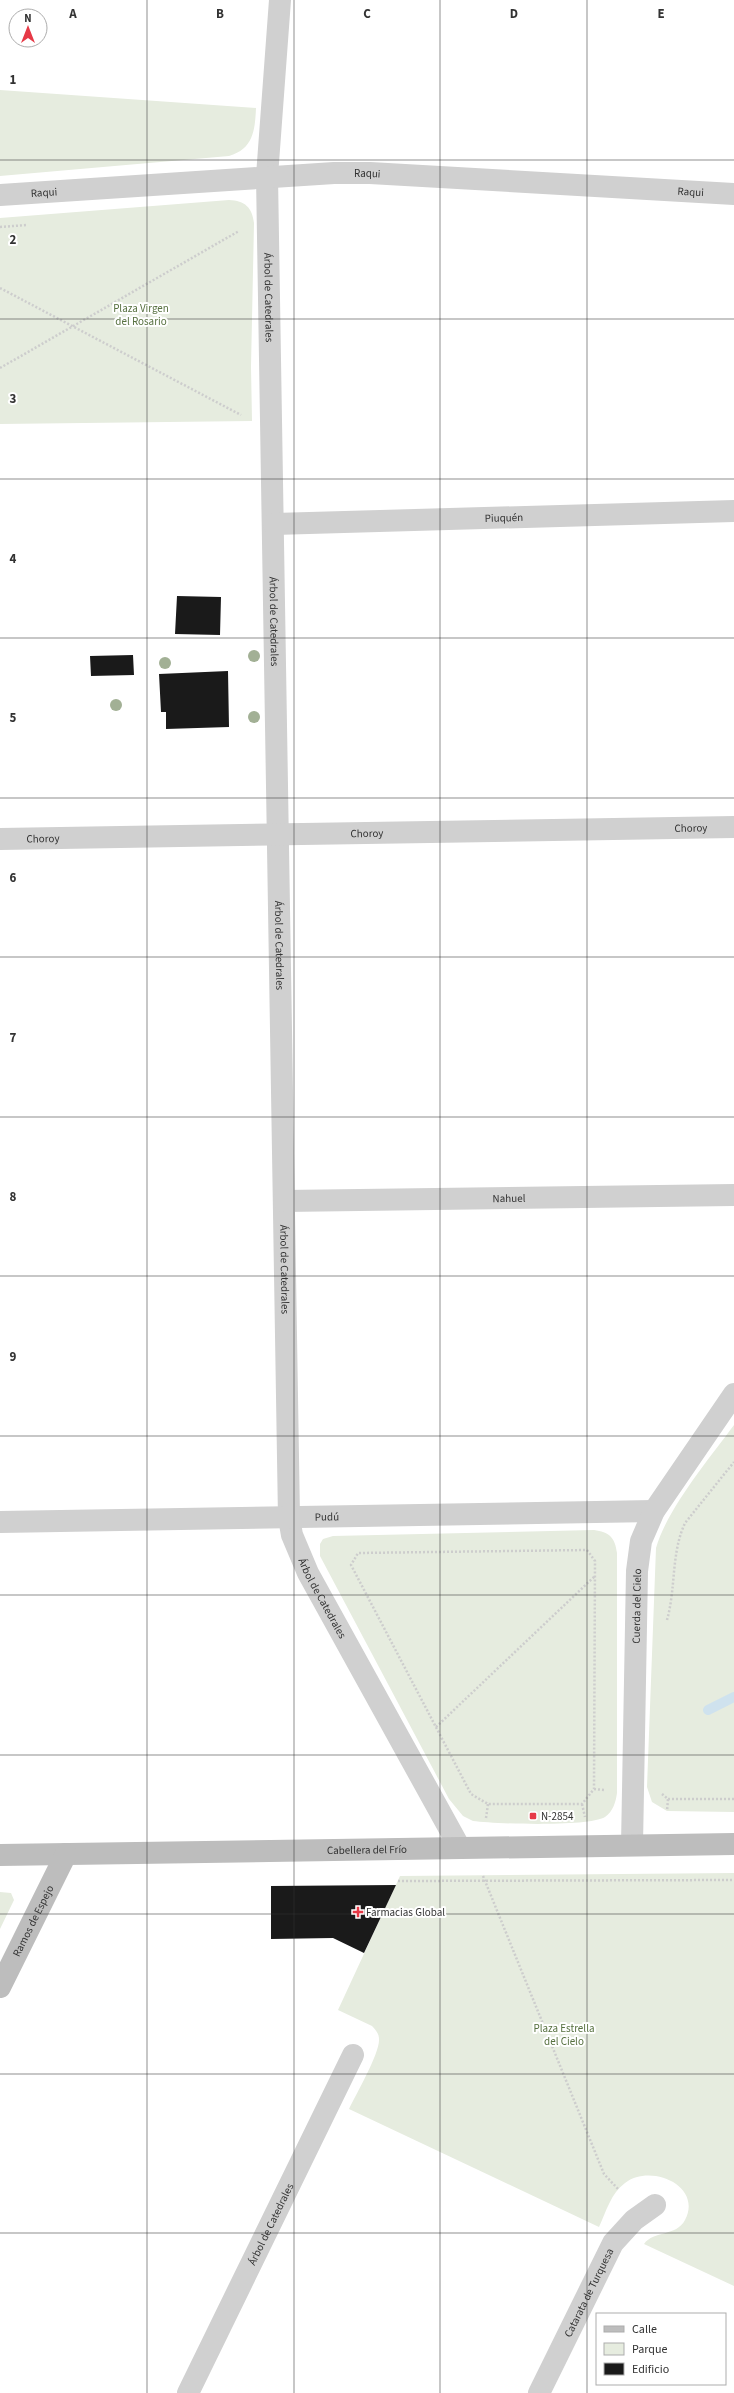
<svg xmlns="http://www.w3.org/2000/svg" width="734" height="2393" viewBox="0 0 734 2393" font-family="'Source Sans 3',sans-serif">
<rect width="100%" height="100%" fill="#fff"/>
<path fill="#e6ecdf" d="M0,90l256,18c-1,23 -3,41 -27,48l-229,20z
M229,200c16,1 23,7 25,23l-3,144 1,54 -252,3v-206z
M734,1425v387l-67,-1 -15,-9 -5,-15 9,-239c11,-39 53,-89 78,-123z
M594,1530c15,2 21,7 23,23v240c-1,8 -4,19 -12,24 -17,10 -109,7 -132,4l-10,-5 -14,-17 -129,-243v-12l3,-5 10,-3z
M734,1873v413l-90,-42c10,-14 32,-7 41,-24 18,-34 -34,-57 -60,-37 -14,10 -19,29 -26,44l-250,-118c7,-15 31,-56 30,-70 0,-5 -3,-9 -7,-13l-34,-16 62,-134z
M0,1892l11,1 3,7 -14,29z"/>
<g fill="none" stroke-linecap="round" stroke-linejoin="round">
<path stroke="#cfe2ee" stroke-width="10" d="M708,1710l26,-13"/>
</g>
<path fill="#1a1a1a" d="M177,596l44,1 -1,38 -45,-1z
M133,655l1,20 -43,1 -1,-20z
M228,671l1,56 -63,2v-17h-5l-2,-38z
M396,1885l-32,68 -31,-15 -62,1v-53z"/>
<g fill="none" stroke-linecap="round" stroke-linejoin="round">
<path stroke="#cdcdcd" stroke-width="2.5" stroke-dasharray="2 2" stroke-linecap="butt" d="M0,227l27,-2
M0,288l241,127
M0,368l239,-137
M587,1550l8,11 -1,228 -12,15h-94l-17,-10 -120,-229 7,-12z
M667,1620c9,-32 4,-67 18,-97l49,-61
M436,1727l159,-151
M594,1789l10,1
M662,1794l6,5 -1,12
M668,1799h66
M582,1804l3,13
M486,1818l2,-14
M483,1876l121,298 14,15
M398,1881l336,-1"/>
<g stroke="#d0d0d0" stroke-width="22">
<path id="s1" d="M280,0l-13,176 22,1342 3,17 16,38 152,275"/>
<path id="s2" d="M0,195l334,-22h36l364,21"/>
<path id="s3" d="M274,524l460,-13"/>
<path id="s4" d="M0,839l734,-12"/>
<path id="s5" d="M284,1201l450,-6"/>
<path id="s6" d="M0,1522l654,-11"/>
<path id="s7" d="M632,1845l5,-274 4,-30 13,-30 80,-117"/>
<path id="s8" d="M188,2393l165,-338"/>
<path id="s9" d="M539,2393l74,-150 21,-23 21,-15"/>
</g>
<g stroke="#bdbdbd" stroke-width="22">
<path id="s10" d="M0,1855l734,-11"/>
<path id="s11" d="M0,1987l66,-133"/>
</g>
</g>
<g fill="#a2b095">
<circle cx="254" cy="656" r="6"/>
<circle cx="165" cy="663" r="6"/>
<circle cx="116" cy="705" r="6"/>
<circle cx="254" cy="717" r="6"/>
</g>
<path fill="none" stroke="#333" stroke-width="1" stroke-opacity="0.55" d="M147,0v2393M294,0v2393M440,0v2393M587,0v2393M0,160h734M0,319h734M0,479h734M0,638h734M0,798h734M0,957h734M0,1117h734M0,1276h734M0,1436h734M0,1595h734M0,1755h734M0,1914h734M0,2074h734M0,2233h734"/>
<g fill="#e63946" stroke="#fff" stroke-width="1.5">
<rect x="529" y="1812" width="8" height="8" rx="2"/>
<path d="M356 1906h4v4h4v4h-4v4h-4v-4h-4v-4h4z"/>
</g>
<g text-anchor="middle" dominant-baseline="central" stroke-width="4" stroke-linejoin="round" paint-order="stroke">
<g font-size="11" fill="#333" stroke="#fff">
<text stroke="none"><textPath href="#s2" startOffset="368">Raqui</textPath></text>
<text stroke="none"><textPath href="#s2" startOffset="692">Raqui</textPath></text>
<text stroke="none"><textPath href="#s2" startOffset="44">Raqui</textPath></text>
<text stroke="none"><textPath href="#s1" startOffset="298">Árbol de Catedrales</textPath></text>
<text stroke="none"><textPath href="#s3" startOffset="230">Piuquén</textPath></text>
<text stroke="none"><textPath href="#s1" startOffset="622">Árbol de Catedrales</textPath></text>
<text stroke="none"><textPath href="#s4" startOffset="691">Choroy</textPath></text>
<text stroke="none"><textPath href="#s4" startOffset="367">Choroy</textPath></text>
<text stroke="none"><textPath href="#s4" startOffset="43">Choroy</textPath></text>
<text stroke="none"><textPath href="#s1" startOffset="946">Árbol de Catedrales</textPath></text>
<text stroke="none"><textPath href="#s5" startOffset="225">Nahuel</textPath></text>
<text stroke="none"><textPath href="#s1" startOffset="1270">Árbol de Catedrales</textPath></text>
<text stroke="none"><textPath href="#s6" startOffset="327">Pudú</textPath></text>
<text stroke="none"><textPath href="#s1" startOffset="1606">Árbol de Catedrales</textPath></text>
<text stroke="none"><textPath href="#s7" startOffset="239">Cuerda del Cielo</textPath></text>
<text stroke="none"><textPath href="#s10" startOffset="367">Cabellera del Frío</textPath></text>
<text stroke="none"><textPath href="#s11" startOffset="74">Ramos de Espejo</textPath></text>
<text stroke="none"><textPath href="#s8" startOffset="188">Árbol de Catedrales</textPath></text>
<text stroke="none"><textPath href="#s9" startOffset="112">Catarata de Turquesa</textPath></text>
</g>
<g font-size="11" fill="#56703f" stroke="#fff">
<text x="141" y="308">Plaza Virgen<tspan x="141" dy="13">del Rosario</tspan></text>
<text x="564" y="2028">Plaza Estrella<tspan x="564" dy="13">del Cielo</tspan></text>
</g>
<g font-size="11" fill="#333" stroke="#fff" text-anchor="start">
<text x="541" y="1816">N-2854</text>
<text x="366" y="1912">Farmacias Global</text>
</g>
</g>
<g font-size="13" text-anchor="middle" font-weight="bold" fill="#333" stroke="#fff" stroke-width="4" stroke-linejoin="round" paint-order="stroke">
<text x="73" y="18">A</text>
<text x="220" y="18">B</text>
<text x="367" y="18">C</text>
<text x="514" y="18">D</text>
<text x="661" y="18">E</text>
<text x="13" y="84">1</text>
<text x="13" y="244">2</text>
<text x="13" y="403">3</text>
<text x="13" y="563">4</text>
<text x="13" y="722">5</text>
<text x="13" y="882">6</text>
<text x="13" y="1042">7</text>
<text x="13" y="1201">8</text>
<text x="13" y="1361">9</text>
</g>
<rect x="596" y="2313" width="130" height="72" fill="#ffffff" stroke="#adadad"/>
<rect x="604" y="2326" width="20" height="6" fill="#bdbdbd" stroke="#adadad"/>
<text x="632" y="2333" font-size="12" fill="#333333">Calle</text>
<rect x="604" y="2343" width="20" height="12" fill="#e6ecdf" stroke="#adadad"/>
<text x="632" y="2353" font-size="12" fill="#333333">Parque</text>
<rect x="604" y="2363" width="20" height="12" fill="#1a1a1a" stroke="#adadad"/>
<text x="632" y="2373" font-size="12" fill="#333333">Edificio</text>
<g transform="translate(28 28)"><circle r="19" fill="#ffffff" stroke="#adadad"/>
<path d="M0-3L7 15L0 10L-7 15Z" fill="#e63946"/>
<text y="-6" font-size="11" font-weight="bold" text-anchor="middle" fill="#333333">N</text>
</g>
</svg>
